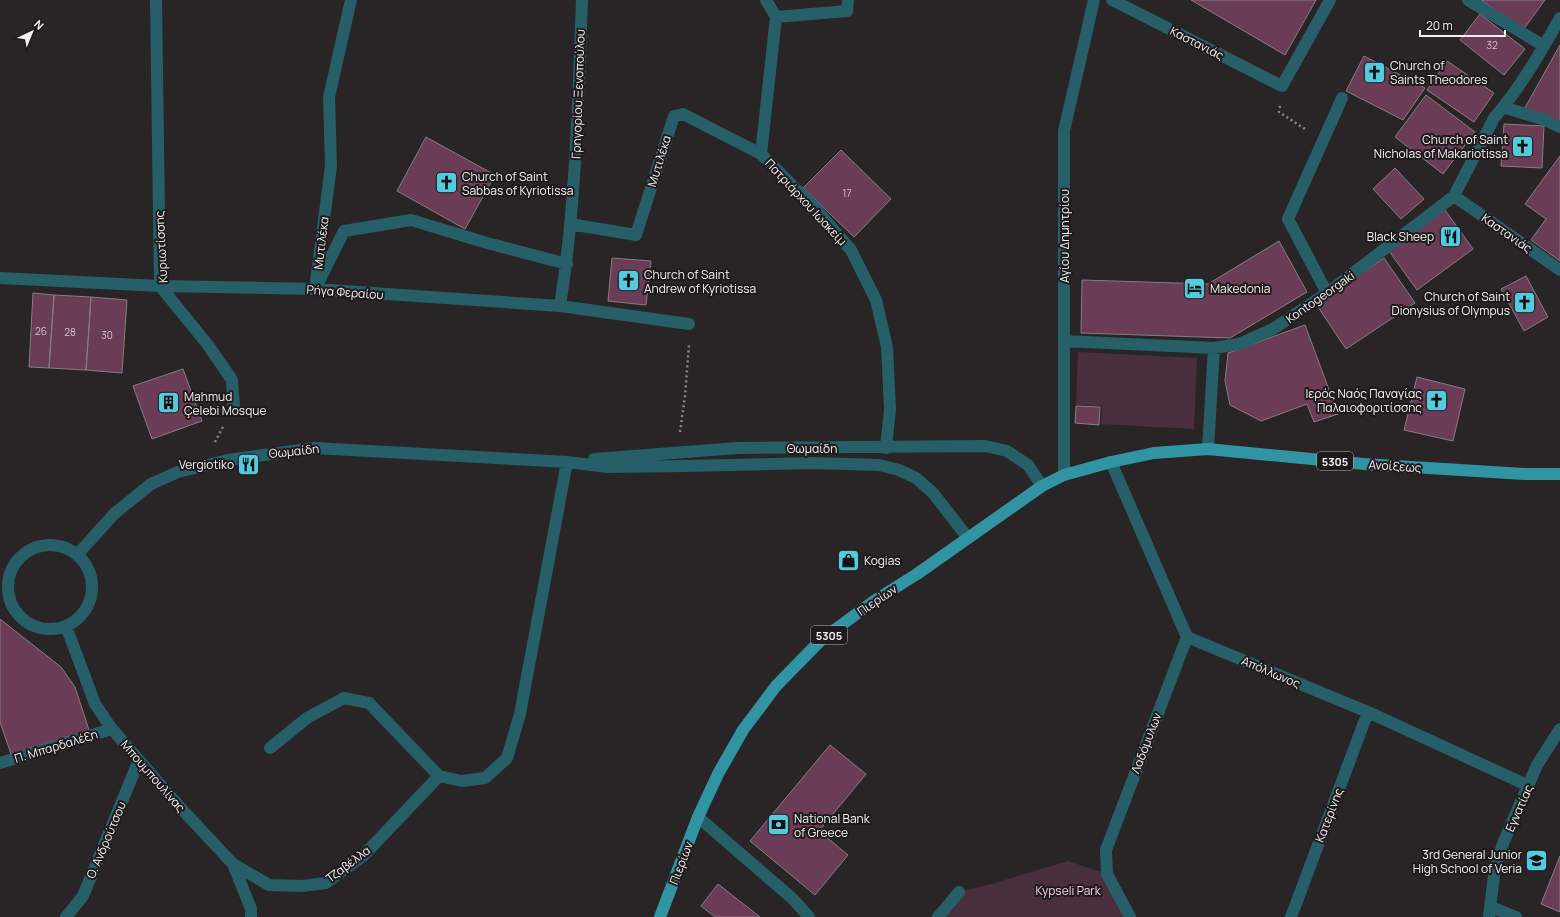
<svg xmlns="http://www.w3.org/2000/svg" width="1560" height="917" viewBox="0 0 1560 917" font-family="Manrope,sans-serif">
<style>
.green{fill:#492f3d}
.building{fill:#6a3c55;stroke:#847e81}
.lines{fill:none;stroke-linecap:round;stroke-linejoin:round}
.path{stroke:#8a8687;stroke-width:2.5;stroke-dasharray:2 3;stroke-linecap:butt}
.minor{stroke:#265f68;stroke-width:12}
.major{stroke:#3194a3;stroke-width:12}
.labels{text-anchor:middle;dominant-baseline:central;stroke-width:4;stroke-linejoin:round;paint-order:stroke}
.number-label{font-size:10px;fill:#d2c4cb}
.shield{fill:#1f1b1d;stroke:#b4b1b2;stroke-width:1}
.shield-label{font-size:11px;font-weight:bold;fill:#f4f1f2}
.street-label{font-size:12px;fill:#f4f1f2;stroke:#1f1b1d}
.poi-label{font-size:12px;fill:#f4f1f2;stroke:#1f1b1d;text-anchor:start}
.park-label{font-size:12px;fill:#fdcde5;stroke:#1f1b1d}
</style>
<rect width="100%" height="100%" fill="#292426"/>
<!-- green -->
<path class="green" d="M 1078,352 L 1197,358 L 1194,429 L 1101,424 L 1102,406 L 1076,405 Z
M 1068,861 L 1107,874 L 1130,917 L 938,917 L 959,892 L 984,886 Z"/>
<!-- building -->
<path class="building" d="M 1191,0 L 1316,0 L 1285,55 Z
M 1481,0 L 1545,0 L 1523,30 Z
M 1480,14 L 1525,49 L 1504,75 L 1460,40 Z
M 1560,45 L 1560,127 L 1522,113 Z
M 1364,56 L 1425,88 L 1403,120 L 1346,91 Z
M 1447,61 L 1494,93 L 1474,122 L 1427,90 Z
M 1426,95 L 1475,132 L 1443,174 L 1395,137 Z
M 1504,124 L 1544,126 L 1542,168 L 1501,166 Z
M 426,137 L 495,175 L 465,229 L 397,191 Z
M 841,150 L 891,199 L 854,237 L 803,188 Z
M 1560,156 L 1560,261 L 1531,240 L 1546,219 L 1525,204 Z
M 1395,168 L 1424,199 L 1401,219 L 1373,189 Z
M 1445,210 L 1473,249 L 1417,290 L 1389,251 Z
M 1279,241 L 1307,292 L 1230,338 L 1081,333 L 1082,280 L 1208,284 Z
M 612,258 L 651,261 L 646,305 L 608,301 Z
M 1384,258 L 1415,303 L 1346,349 L 1316,304 Z
M 1526,276 L 1548,317 L 1524,331 L 1501,289 Z
M 33,293 L 54,295 L 49,368 L 29,367 Z
M 54,295 L 91,297 L 86,370 L 49,368 Z
M 91,297 L 127,300 L 122,373 L 86,370 Z
M 1305,325 L 1338,414 L 1314,422 L 1307,404 L 1261,421 L 1230,405 L 1225,381 L 1228,353 Z
M 183,369 L 202,421 L 152,439 L 133,386 Z
M 1417,377 L 1465,389 L 1453,441 L 1404,430 Z
M 1076,406 L 1100,407 L 1099,425 L 1075,423 Z
M 0,619 L 61,667 L 75,687 L 89,730 L 11,754 L 0,722 Z
M 830,745 L 866,774 L 819,831 L 848,855 L 815,895 L 750,841 Z
M 1560,856 L 1560,912 L 1541,904 Z
M 718,884 L 760,917 L 715,917 L 701,906 Z"/>
<g class="lines">
<!-- path -->
<path class="path" d="M 1280,106 L 1279,112 L 1305,129
M 680,432 L 685,396 L 689,344
M 215,442 L 224,425"/>
<!-- minor -->
<path class="minor" d="M 156,0 L 160,286 L 208,345 L 232,380 L 234,409
M 351,0 L 329,97 L 331,166 L 315,289 L 344,231 L 411,220 L 487,243 L 567,264
M 766,0 L 776,17 L 761,154 L 813,206 L 851,250 L 876,300 L 887,347 L 890,409 L 886,448
M 1112,0 L 1282,86 L 1330,0
M 1468,0 L 1544,46
M 776,17 L 847,11 L 848,0
M 1503,107 L 1545,120 L 1560,127
M 1454,196 L 1560,270
M 570,224 L 636,235 L 674,116 L 683,114 L 761,154
M 0,278 L 160,286 L 315,289 L 560,306 L 689,324
M 1327,293 L 1288,219 L 1342,98
M 560,306 C 576,205 578,102 582,0
M 1064,341 L 1214,348 L 1239,344 L 1273,329 L 1327,293 L 1454,196 L 1494,118 C 1520,88 1541,52 1560,18
M 1208,449 L 1214,348
M 594,459 L 737,448 L 985,446 L 1007,451 L 1028,465 L 1042,486
M 1111,462 L 1187,637 L 1368,712 L 1529,786
M 1064,475 L 1064,131 L 1094,0
M8 587a42 42 0 1 1 84 0a42 42 0 1 1-84 0Z
M 77,555 L 114,514 L 151,484 L 178,472 L 228,460 L 314,448 L 567,462 L 608,467 L 685,466 L 812,463 L 879,465 L 899,470 L 916,478 L 933,493 L 968,538
M 66,626 L 95,704 L 112,729 L 178,805 L 233,864 L 251,909 L 251,917
M 270,748 L 307,718 L 344,698 L 369,703 L 439,776 L 462,781 L 485,778 L 507,758 L 520,714 L 567,462
M 0,763 L 112,729
M 698,817 L 793,899 L 809,917
M 233,864 L 269,885 L 302,886 L 326,883 L 363,856 L 439,776
M 1491,907 L 1516,917
M 66,917 L 83,896 L 139,760
M 938,917 L 959,892
M 1130,917 L 1107,874 L 1106,850 L 1187,637
M 1291,917 L 1368,712
M 1489,917 L 1495,867 L 1504,841 L 1537,765 L 1560,729"/>
<!-- major -->
<path class="major" d="M 660,917 L 698,817 L 718,774 L 743,730 L 776,686 L 821,640 L 874,601 L 917,574 L 1042,486 L 1064,475 L 1111,462 L 1154,453 L 1208,449 L 1364,464 L 1524,474 L 1560,474"/>
</g>
<!-- icons -->
<defs>
<symbol id="church-square" viewBox="-11 -11 22 22"><rect x="-9" y="-9" width="18" height="18" rx="4" fill="#54cadd" stroke="#1f1b1d"/><path d="M-1.2-6h2.4v3.5h3.3v2.4h-3.3V6h-2.4V-.1h-3.3v-2.4h3.3Z" fill="#111"/></symbol>
<symbol id="restaurant-square" viewBox="-11 -11 22 22"><rect x="-9" y="-9" width="18" height="18" rx="4" fill="#54cadd" stroke="#1f1b1d"/><path d="M-5-6h1v4h1v-4h1v4h1v-4h1v5L-1.5 .5V6h-2V.5L-5-1ZM5-6V6H3V1.5H1.5Q1.5-4 5-6Z" fill="#111"/></symbol>
<symbol id="hotel-square" viewBox="-11 -11 22 22"><rect x="-9" y="-9" width="18" height="18" rx="4" fill="#54cadd" stroke="#1f1b1d"/><path d="M-6-4.5h1.5V1H6V5H4.5V3h-9V5H-6ZM-4 0a1.8 1.8 0 1 1 3.6 0ZM.5 0V-2.5h3Q6-2.5 6 0Z" fill="#111"/></symbol>
<symbol id="building-square" viewBox="-11 -11 22 22"><rect x="-9" y="-9" width="18" height="18" rx="4" fill="#54cadd" stroke="#1f1b1d"/><path d="M-4-6H4V6H1V3H-1V6H-4ZM-2.5-4.3h1.7v1.8h-1.7ZM.8-4.3h1.7v1.8H.8ZM-2.5-1h1.7V.8h-1.7ZM.8-1h1.7V.8H.8Z" fill="#111"/></symbol>
<symbol id="shop-square" viewBox="-11 -11 22 22"><rect x="-9" y="-9" width="18" height="18" rx="4" fill="#54cadd" stroke="#1f1b1d"/><path d="M-5-2.5h2.3a2.7 3.5 0 0 1 5.4 0H5L5.5 6h-11ZM-1.5-2.5h3a1.5 2.3 0 0 0-3 0Z" fill="#111"/></symbol>
<symbol id="bank-square" viewBox="-11 -11 22 22"><rect x="-9" y="-9" width="18" height="18" rx="4" fill="#54cadd" stroke="#1f1b1d"/><path d="M-6-4H6V4H-6ZM0-2.3a2.3 2.3 0 1 0 0 4.6a2.3 2.3 0 1 0 0-4.6Z" fill="#111"/></symbol>
<symbol id="school-square" viewBox="-11 -11 22 22"><rect x="-9" y="-9" width="18" height="18" rx="4" fill="#54cadd" stroke="#1f1b1d"/><path d="M0-5L7-2L0 1L-7-2ZM-4 1L0 2.5L4 1V4Q0 6-4 4Z" fill="#111"/></symbol>
</defs>
<g fill-rule="evenodd">
<use href="#church-square" x="1362" y="60" width="25" height="25"/>
<use href="#church-square" x="1510" y="134" width="25" height="25"/>
<use href="#church-square" x="434" y="170" width="25" height="25"/>
<use href="#restaurant-square" x="1438" y="224" width="25" height="25"/>
<use href="#church-square" x="616" y="268" width="25" height="25"/>
<use href="#hotel-square" x="1182" y="276" width="25" height="25"/>
<use href="#church-square" x="1512" y="290" width="25" height="25"/>
<use href="#church-square" x="1424" y="388" width="25" height="25"/>
<use href="#building-square" x="156" y="390" width="25" height="25"/>
<use href="#restaurant-square" x="236" y="452" width="25" height="25"/>
<use href="#shop-square" x="836" y="548" width="25" height="25"/>
<use href="#bank-square" x="766" y="812" width="25" height="25"/>
<use href="#school-square" x="1524" y="848" width="25" height="25"/>
</g>
<g class="labels">
<!-- number labels -->
<g class="number-label">
<text x="1492" y="45">32</text>
<text x="847" y="193">17</text>
<text x="41" y="331">26</text>
<text x="70" y="332">28</text>
<text x="107" y="335">30</text>
</g>
<!-- shield labels -->
<g class="shield">
<rect x="1317" y="452" width="36" height="18" rx="3"/>
<rect x="811" y="626" width="36" height="18" rx="3"/>
</g>
<g class="shield-label">
<text x="1335" y="461">5305</text>
<text x="829" y="635">5305</text>
</g>
<!-- street labels -->
<g class="street-label">
<text transform="translate(1197 43) rotate(27)">Καστανιάς</text>
<text transform="translate(578 94) rotate(-88)">Γρηγορίου Ξενοπούλου</text>
<text transform="translate(659 161) rotate(-73)">Μυτιλέκα</text>
<text transform="translate(806 202) rotate(47)">Πατριάρχου Ιωακείμ</text>
<text transform="translate(1507 233) rotate(35)">Καστανιάς</text>
<text transform="translate(1064 236) rotate(-90)">Αγίου Δημητρίου</text>
<text transform="translate(321 243) rotate(-83)">Μυτιλέκα</text>
<text transform="translate(161 247) rotate(-93)">Κυριωτίσσης</text>
<text transform="translate(345 292) rotate(4)">Ρήγα Φεραίου</text>
<text transform="translate(1320 297) rotate(-35)">Kontogeorgaki</text>
<text x="812" y="448">Θωμαίδη</text>
<text transform="translate(294 451) rotate(-6)">Θωμαίδη</text>
<text transform="translate(1395 466) rotate(4)">Ανοίξεως</text>
<text transform="translate(877 600) rotate(-34)">Πιερίων</text>
<text transform="translate(1271 672) rotate(23)">Απόλλωνος</text>
<text transform="translate(1146 743) rotate(-69)">Λαδόμυλων</text>
<text transform="translate(56 746) rotate(-17)">Π. Μπαρδαλέξη</text>
<text transform="translate(153 776) rotate(49)">Μπουμπουλίνας</text>
<text transform="translate(1519 808) rotate(-66)">Εγνατίας</text>
<text transform="translate(1329 815) rotate(-69)">Κατερίνης</text>
<text transform="translate(106 840) rotate(-67)">Ο. Ανδρούτσου</text>
<text transform="translate(681 863) rotate(-69)">Πιερίων</text>
<text transform="translate(348 864) rotate(-37)">Τζαβέλλα</text>
</g>
<!-- poi labels -->
<g class="poi-label">
<text x="1390" y="65">Church of<tspan x="1390" dy="14">Saints Theodores</tspan></text>
<text x="1508" y="139" text-anchor="end">Church of Saint<tspan x="1508" dy="14">Nicholas of Makariotissa</tspan></text>
<text x="462" y="176">Church of Saint<tspan x="462" dy="14">Sabbas of Kyriotissa</tspan></text>
<text x="1434" y="236" text-anchor="end">Black Sheep</text>
<text x="644" y="274">Church of Saint<tspan x="644" dy="14">Andrew of Kyriotissa</tspan></text>
<text x="1210" y="288">Makedonia</text>
<text x="1510" y="296" text-anchor="end">Church of Saint<tspan x="1510" dy="14">Dionysius of Olympus</tspan></text>
<text x="1422" y="393" text-anchor="end">Ιερός Ναός Παναγίας<tspan x="1422" dy="14">Παλαιοφοριτίσσης</tspan></text>
<text x="184" y="396">Mahmud<tspan x="184" dy="14">Çelebi Mosque</tspan></text>
<text x="234" y="464" text-anchor="end">Vergiotiko</text>
<text x="864" y="560">Kogias</text>
<text x="794" y="818">National Bank<tspan x="794" dy="14">of Greece</tspan></text>
<text x="1522" y="854" text-anchor="end">3rd General Junior<tspan x="1522" dy="14">High School of Veria</tspan></text>
</g>
<!-- park labels -->
<g class="park-label">
<text x="1068" y="890">Kypseli Park</text>
</g>
</g>
<!-- north arrow -->
<g transform="translate(32 32) rotate(44)" stroke="#1f1b1d" stroke-width="3" paint-order="stroke">
<path d="M0-3L7 15L0 10L-7 15Z" fill="#f4f1f2"/>
<text y="-6" font-size="11" font-weight="bold" text-anchor="middle" fill="#f4f1f2">N</text>
</g>
<!-- scale -->
<path d="M1420 30v6h85v-6" fill="none" stroke="#f4f1f2" stroke-width="2"/>
<text x="1426" y="30" font-size="12" fill="#f4f1f2" stroke="#1f1b1d" stroke-width="3" paint-order="stroke">20 m</text>
</svg>
